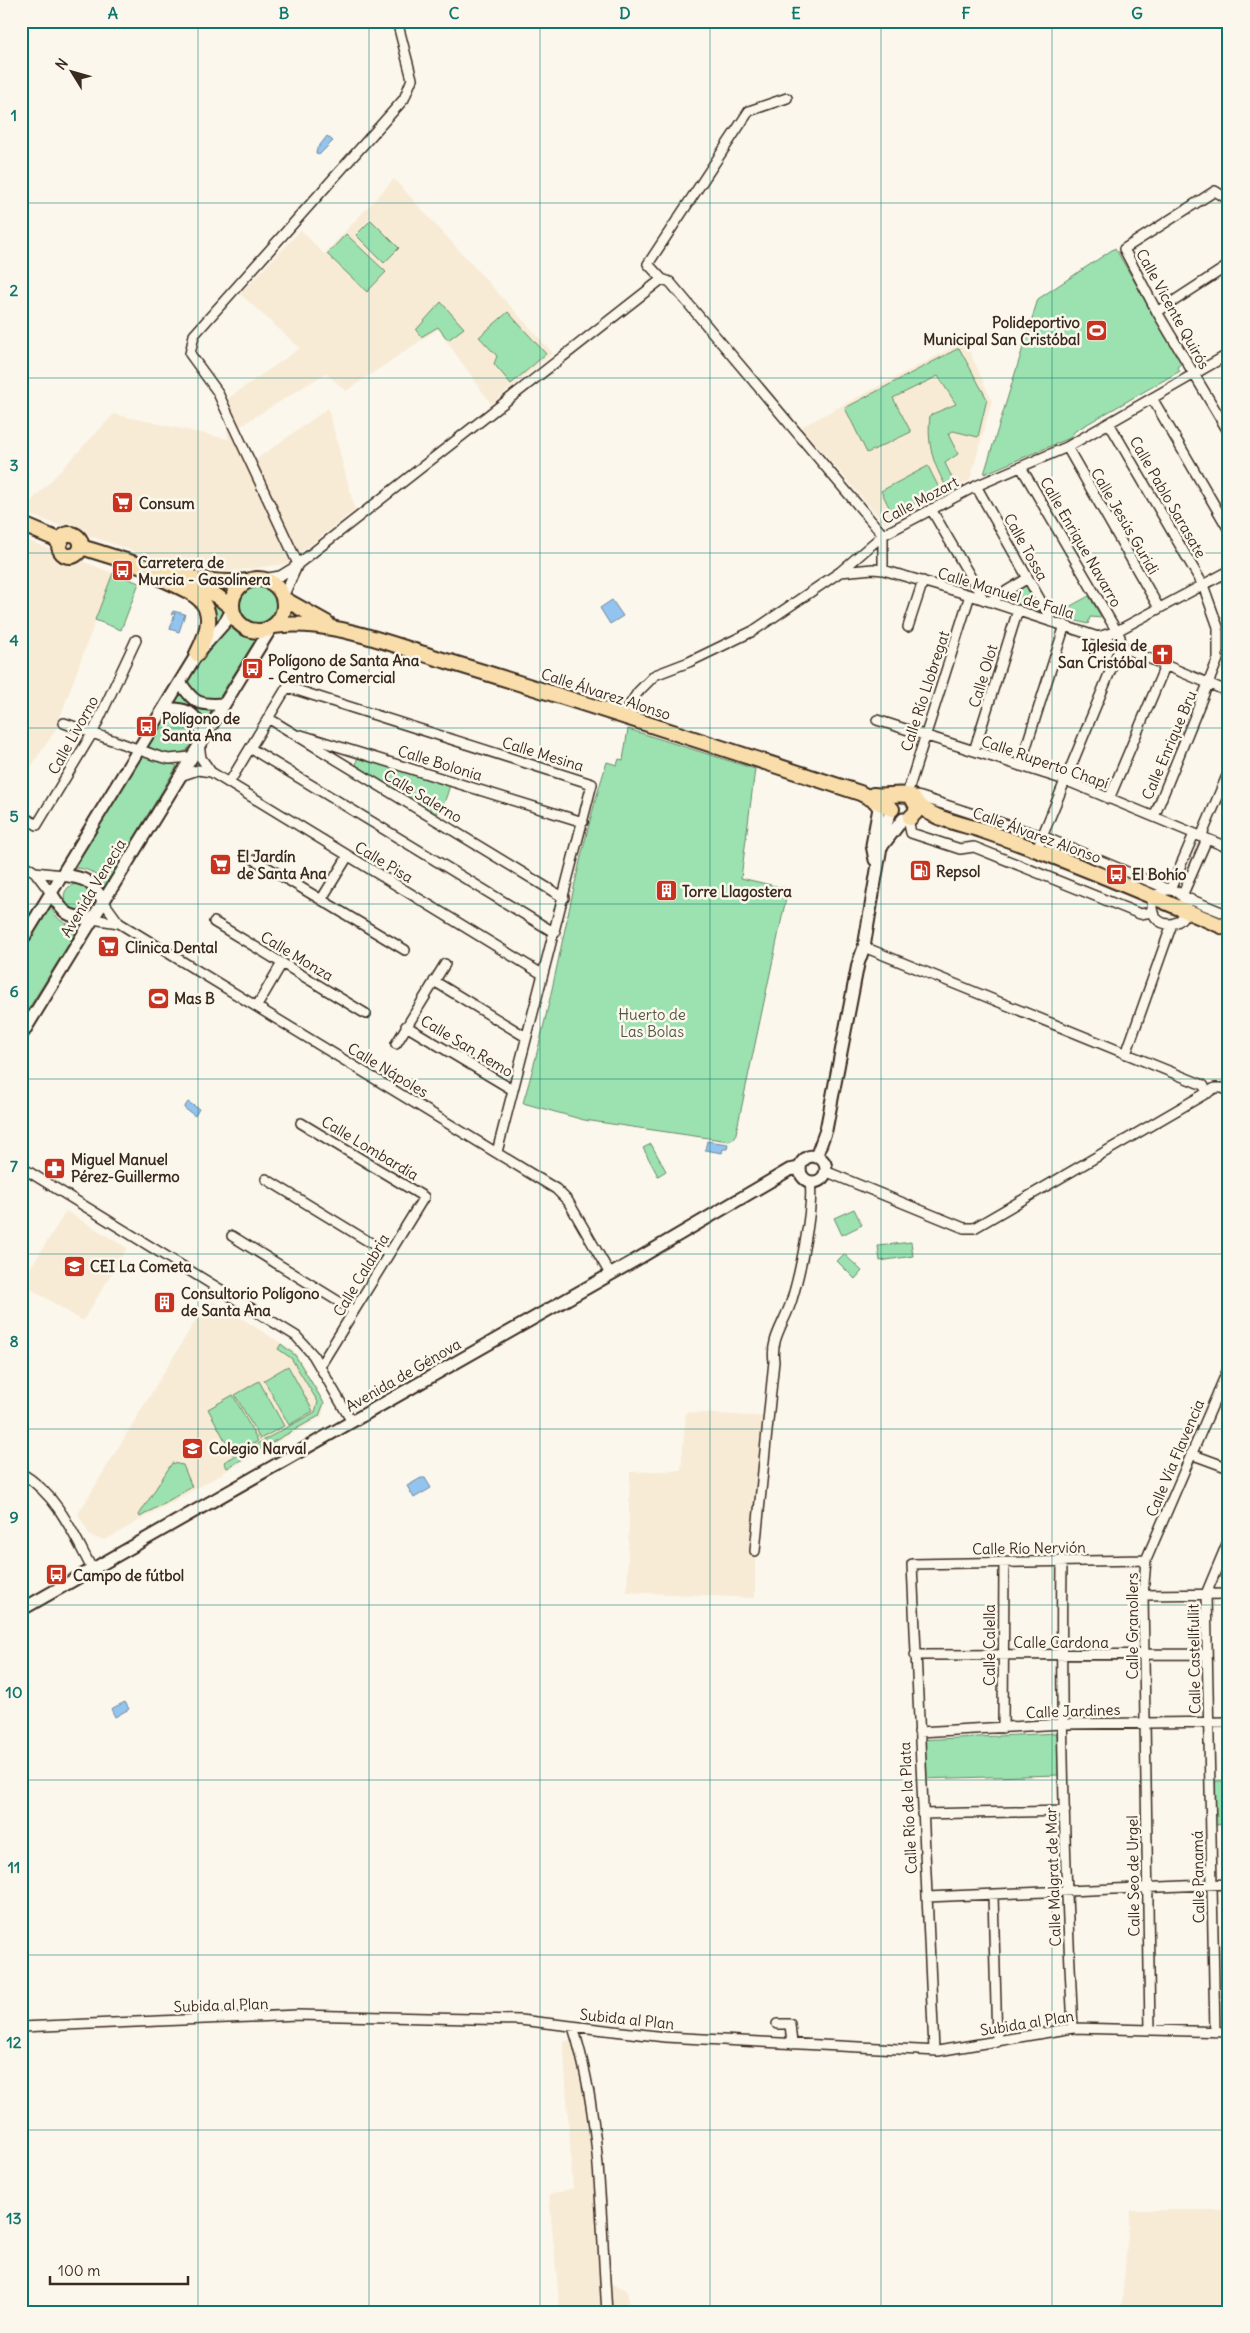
<svg xmlns="http://www.w3.org/2000/svg" width="1250" height="2333" viewBox="0 0 1250 2333" font-family="Delius,sans-serif">
<style>
.built{fill:#f8ebd6}
.green{fill:#9be2b0;stroke:#6b8667}
.water{fill:#93c4ef;stroke:#70869b}
.lines{fill:none;stroke-linecap:round;stroke-linejoin:round}
.minor-casing{stroke:#3b2a1e;stroke-width:12}
.tertiary-casing{stroke:#3b2a1e;stroke-width:15}
.primary-casing{stroke:#3b2a1e;stroke-width:18}
.minor{stroke:#fbf7ec;stroke-width:9}
.tertiary{stroke:#fbf7ec;stroke-width:11}
.primary{stroke:#f9deab;stroke-width:14}
.grid{fill:none;stroke:#0f766e;stroke-width:1;stroke-opacity:0.55}
.labels{text-anchor:middle;dominant-baseline:central;stroke-width:5;stroke-linejoin:round;paint-order:stroke}
.street-label{font-size:15px;fill:#3b2a1e;stroke:#fbf7ec}
.poi-label{font-size:15px;font-weight:bold;fill:#3b2a1e;stroke:#fbf7ec;text-anchor:start}
.park-label{font-size:15px;fill:#535842;stroke:#fbf7ec}
.neatline{fill:none;stroke:#0f766e;stroke-width:2}
.grid-label{font-size:16px;text-anchor:middle;font-weight:bold;fill:#0f766e}
</style>
<rect width="100%" height="100%" fill="#fbf7ec"/>
<filter id="ink" filterUnits="userSpaceOnUse"><feTurbulence type="fractalNoise" baseFrequency=".02" numOctaves="2"/><feDisplacementMap in="SourceGraphic" scale="10" xChannelSelector="R" yChannelSelector="G"/><feConvolveMatrix kernelMatrix="1 2 1 2 8 2 1 2 1" color-interpolation-filters="sRGB"/></filter>
<g filter="url(#ink)">
<!-- built -->
<path class="built" d="M 394,179 L 553,353 L 491,404 L 438,329 L 346,391 L 326,373 L 237,428 L 254,461 L 328,408 L 355,510 L 286,564 L 202,575 L 21,512 L 114,414 L 228,439 L 224,401 L 300,348 L 240,294 L 301,230 L 324,254 Z
M 965,341 L 992,401 L 970,480 L 885,524 L 801,427 Z
M 21,538 L 113,573 L 55,731 L 28,771 L 21,769 Z
M 66,1211 L 127,1248 L 83,1321 L 21,1283 Z
M 209,1298 L 295,1352 L 325,1403 L 322,1417 L 105,1540 L 90,1536 L 78,1514 Z
M 686,1412 L 769,1417 L 755,1551 L 755,1598 L 627,1592 L 630,1472 L 681,1470 Z
M 578,2040 L 594,2114 L 605,2281 L 627,2290 L 630,2312 L 560,2312 L 549,2195 L 573,2188 L 563,2041 Z
M 1130,2210 L 1229,2210 L 1229,2312 L 1121,2312 Z"/>
<!-- green -->
<path class="green" d="M 371,220 L 399,248 L 384,263 L 356,235 Z
M 346,234 L 386,272 L 367,292 L 327,254 Z
M 1115,248 L 1182,363 L 1177,367 L 1180,371 L 1075,431 L 1070,438 L 984,474 L 1038,299 Z
M 441,302 L 464,328 L 448,340 L 438,327 L 421,337 L 416,330 Z
M 508,312 L 546,354 L 511,384 L 494,364 L 497,356 L 479,337 Z
M 959,348 L 987,399 L 978,437 L 953,431 L 948,434 L 958,454 L 945,463 L 955,484 L 947,488 C 932,462 927,444 930,415 L 956,404 L 938,376 L 893,398 L 911,432 L 867,453 L 845,408 Z
M 928,466 L 940,490 L 893,515 L 881,491 Z
M 113,573 L 139,583 L 121,630 L 95,620 Z
M 1026,585 L 1041,611 L 1000,599 Z
M240 605a18 18 0 1 1 36 0a18 18 0 1 1-36 0Z
M 1089,596 L 1102,618 L 1090,617 L 1088,624 L 1054,615 Z
M 208,600 L 219,604 L 223,611 L 221,618 L 210,632 Z
M 229,626 L 240,635 L 256,639 L 219,698 C 203,702 192,697 187,681 L 211,642 Z
M 182,692 C 191,705 198,708 214,710 L 205,724 L 188,706 L 173,705 Z
M 178,714 C 208,721 197,756 169,755 C 162,755 154,749 147,746 L 163,718 Z
M 628,729 L 755,769 L 741,878 L 788,889 L 735,1138 L 729,1141 L 584,1120 L 523,1103 C 557,991 571,874 607,762 L 617,765 L 619,759 L 623,760 Z
M 141,755 L 177,766 L 104,888 C 97,873 89,868 73,868 Z
M 362,756 L 450,785 L 445,801 L 435,815 L 358,769 L 356,766 L 357,759 Z
M64 897a13 13 0 1 1 26 0a13 13 0 1 1-26 0Z
M 50,905 C 57,920 64,927 81,924 L 21,1021 L 21,953 Z
M 651,1144 L 666,1171 L 658,1176 L 643,1148 Z
M 854,1209 L 862,1225 L 842,1235 L 834,1218 Z
M 911,1242 L 913,1256 L 880,1261 L 878,1246 Z
M 844,1254 L 862,1271 L 855,1279 L 837,1261 Z
M 281,1344 L 295,1355 L 324,1403 L 319,1416 L 227,1468 L 224,1462 L 315,1412 L 318,1402 L 291,1358 L 278,1349 Z
M 288,1366 L 313,1411 L 289,1425 L 264,1380 Z
M 259,1381 L 284,1426 L 260,1439 L 235,1395 Z
M 233,1395 L 258,1441 L 233,1455 L 208,1409 Z
M 172,1463 L 183,1465 L 192,1487 L 140,1517 L 139,1515 Z
M 1057,1733 L 1059,1775 L 920,1779 L 918,1740 Z
M 1215,1781 L 1229,1781 L 1229,1824 L 1215,1825 Z"/>
<!-- water -->
<path class="water" d="M 327,136 L 333,141 L 319,155 L 316,153 L 317,149 Z
M 612,600 L 623,616 L 610,624 L 600,608 Z
M 173,611 L 185,614 L 179,632 L 170,629 L 175,613 L 171,615 Z
M 188,1102 L 199,1109 L 195,1116 L 184,1108 Z
M 707,1141 L 728,1144 L 727,1149 L 723,1149 L 722,1153 L 705,1150 Z
M 421,1478 L 425,1478 L 431,1488 L 414,1498 L 407,1486 Z
M 125,1702 L 129,1709 L 115,1717 L 111,1709 Z"/>
<g class="lines">
<defs>
<path id="minor" d="M 787,98 L 749,111 L 648,264 L 662,279 L 670,282 L 883,535
M 1229,200 L 1215,191 L 1124,249 L 1157,312 L 1229,433
M 1157,312 L 1229,265
M 1152,398 L 1229,530
M 1109,423 L 1203,585 L 1218,627 L 1218,659 L 1154,817
M 1067,447 L 1159,608
M 1021,467 L 1120,637 L 1121,645 L 1037,849
M 976,486 L 1052,621
M 931,509 L 984,600
M 883,570 L 970,595 L 1098,637 L 1229,692
M 840,572 L 873,569 L 883,570 L 883,535
M 263,579 L 280,576 L 293,568 L 662,279
M 283,597 L 298,564 L 217,391 L 190,354 L 194,335 L 404,99 L 412,79 L 397,21
M 990,601 L 1028,578
M 908,627 L 923,581
M 1098,637 L 1117,631 L 1229,571
M 622,717 L 638,692 L 655,675 L 689,662 L 753,631 L 840,572 L 883,535 L 976,486 L 1067,447 L 1229,354
M 268,718 L 564,898
M 877,720 L 1065,780 L 1229,848
M 64,723 L 157,756 L 169,759 L 191,757
M 301,735 L 583,822
M 199,744 L 201,758 L 211,772
M 250,748 L 555,933
M 974,751 L 1018,610
M 1020,766 L 1065,625
M 180,776 L 198,770 L 211,772 L 542,974
M 229,783 L 287,687 L 592,784 L 497,1152
M 907,794 L 970,595
M 910,795 L 921,797 L 1042,836 L 1170,890 L 1194,834
M 1109,799 L 1166,664
M 21,815 L 37,825 L 93,732 L 136,640
M 908,819 L 911,833 L 960,849 L 974,847 L 1140,914 L 1153,912
M 1201,837 L 1229,771
M 1207,839 L 1182,896 L 1229,915
M 255,860 L 405,950
M 21,863 L 35,872 L 51,893
M 35,872 L 62,875
M1152 907a17 17 0 1 1 34 0a17 17 0 1 1-34 0Z
M 321,900 L 348,856
M 103,901 L 119,923 L 556,1189 L 568,1201 L 610,1274
M 92,919 L 119,923
M 214,922 L 366,1014
M 864,947 L 1203,1085 L 1208,1093
M 434,981 L 526,1037
M 257,1006 L 282,963
M 406,1026 L 513,1090
M 396,1044 L 445,964
M 1126,1054 L 1172,924
M 301,1123 L 424,1197 L 320,1366
M 21,1167 L 296,1336 L 313,1355 L 352,1422
M 825,1171 L 964,1228 L 974,1228 L 1215,1088 L 1224,1088 L 1229,1093
M 266,1179 L 389,1254
M 232,1236 L 354,1311
M 1218,1392 L 1229,1395
M 1191,1454 L 1229,1468
M 21,1473 C 57,1494 73,1533 92,1569
M 755,1551 L 774,1361 C 770,1338 786,1321 792,1299 C 800,1273 814,1207 810,1182
M 1062,1560 C 1060,1717 1065,1873 1073,2028
M 1143,1595 L 1229,1594
M 915,1655 L 1207,1654
M 1003,1728 L 1004,1562
M 919,1732 L 1062,1724 L 1229,1722
M 922,1814 L 1065,1811
M 993,1895 L 997,2042
M 927,1897 L 1229,1884
M 777,2024 L 790,2024 L 792,2044
M 21,2027 L 297,2015 L 520,2020 L 665,2037 L 938,2051 L 1073,2028 L 1229,2032
M 573,2027 C 602,2118 600,2216 607,2312
M 1150,2030 L 1143,1595 L 1146,1560 L 1229,1367
M 1215,2032 L 1206,1594 L 1229,1539
M 934,2050 L 912,1564 L 1146,1560"/>
<path id="tertiary" d="M 180,682 C 193,702 198,706 223,704
M 164,708 C 190,710 195,711 203,736
M 872,799 L 879,808 L 872,845 L 875,860
M 883,845 L 903,819
M 62,875 C 86,878 91,880 103,901
M 51,893 C 64,914 67,917 92,919
M 21,942 L 197,654 L 226,621 L 232,610
M 21,1036 L 271,628
M800 1169a13 13 0 1 1 26 0a13 13 0 1 1-26 0Z
M 816,1157 L 826,1130 L 858,964 L 864,947 L 884,829 L 892,809
M 21,1610 L 634,1261 L 789,1170 L 800,1168"/>
<path id="primary" d="M 21,524 L 61,541
M59 545a11 11 0 1 1 22 0a11 11 0 1 1-22 0Z
M 81,547 C 132,562 194,587 248,581
M 154,575 C 197,595 225,601 197,654
M232 605a26 26 0 1 1 52 0a26 26 0 1 1-52 0Z
M 189,583 L 217,596 L 232,608
M 284,599 L 327,623
M 273,626 C 329,617 397,647 450,662 C 587,703 724,749 860,793 L 892,809
M 873,795 C 885,797 902,792 911,796 L 917,807 L 915,813 L 910,818
M 914,799 C 927,818 958,823 978,829 C 1064,858 1146,894 1229,929"/>
</defs>
<!-- minor casing -->
<use href="#minor" class="minor-casing"/>
<!-- tertiary casing -->
<use href="#tertiary" class="tertiary-casing"/>
<!-- primary casing -->
<use href="#primary" class="primary-casing"/>
<!-- minor -->
<use href="#minor" class="minor"/>
<!-- tertiary -->
<use href="#tertiary" class="tertiary"/>
<!-- primary -->
<use href="#primary" class="primary"/>
</g>
</g>
<!-- grid -->
<path class="grid" d="M 198,21 L 198,2312M 369,21 L 369,2312M 540,21 L 540,2312M 710,21 L 710,2312M 881,21 L 881,2312M 1052,21 L 1052,2312M 21,203 L 1229,203M 21,378 L 1229,378M 21,553 L 1229,553M 21,728 L 1229,728M 21,904 L 1229,904M 21,1079 L 1229,1079M 21,1254 L 1229,1254M 21,1429 L 1229,1429M 21,1605 L 1229,1605M 21,1780 L 1229,1780M 21,1955 L 1229,1955M 21,2130 L 1229,2130"/>
<!-- icons -->
<defs>
<symbol id="stadium-square" viewBox="-11 -11 22 22"><rect x="-9" y="-9" width="18" height="18" rx="4" fill="#c8321e" stroke="#fbf7ec"/><path d="M0-5a6.5 5 0 1 0 0 10a6.5 5 0 1 0 0-10ZM-3.5-1.8h7v3.6h-7Z" fill="#fff"/></symbol>
<symbol id="supermarket-square" viewBox="-11 -11 22 22"><rect x="-9" y="-9" width="18" height="18" rx="4" fill="#c8321e" stroke="#fbf7ec"/><path d="M-6-5.5h2.5l.6 2H6L4.5 2H-2.5L-4.4-4H-6ZM-1.5 3.2a1.3 1.3 0 1 0 .1 0ZM3 3.2a1.3 1.3 0 1 0 .1 0Z" fill="#fff"/></symbol>
<symbol id="bus-square" viewBox="-11 -11 22 22"><rect x="-9" y="-9" width="18" height="18" rx="4" fill="#c8321e" stroke="#fbf7ec"/><path d="M-5-6H5V4H4V6H2V4H-2V6H-4V4H-5ZM-3.5-4V0h7V-4ZM-3.5 1.2v1.5H-2V1.2ZM2 1.2v1.5H3.5V1.2Z" fill="#fff"/></symbol>
<symbol id="church-square" viewBox="-11 -11 22 22"><rect x="-9" y="-9" width="18" height="18" rx="4" fill="#c8321e" stroke="#fbf7ec"/><path d="M-1.2-6h2.4v3.5h3.3v2.4h-3.3V6h-2.4V-.1h-3.3v-2.4h3.3Z" fill="#fff"/></symbol>
<symbol id="fuel-square" viewBox="-11 -11 22 22"><rect x="-9" y="-9" width="18" height="18" rx="4" fill="#c8321e" stroke="#fbf7ec"/><path d="M-5.5-6h7V0h2V4h1.3V-2.5L3-4.5l.8-.8L6-3V5H2.5V1h-1V6h-7ZM-4.2-4.7v3.2H.2V-4.7Z" fill="#fff"/></symbol>
<symbol id="building-square" viewBox="-11 -11 22 22"><rect x="-9" y="-9" width="18" height="18" rx="4" fill="#c8321e" stroke="#fbf7ec"/><path d="M-4-6H4V6H1V3H-1V6H-4ZM-2.5-4.3h1.7v1.8h-1.7ZM.8-4.3h1.7v1.8H.8ZM-2.5-1h1.7V.8h-1.7ZM.8-1h1.7V.8H.8Z" fill="#fff"/></symbol>
<symbol id="pharmacy-square" viewBox="-11 -11 22 22"><rect x="-9" y="-9" width="18" height="18" rx="4" fill="#c8321e" stroke="#fbf7ec"/><path d="M-2-6h4v4h4v4h-4v4h-4v-4h-4v-4h4Z" fill="#fff"/></symbol>
<symbol id="school-square" viewBox="-11 -11 22 22"><rect x="-9" y="-9" width="18" height="18" rx="4" fill="#c8321e" stroke="#fbf7ec"/><path d="M0-5L7-2L0 1L-7-2ZM-4 1L0 2.5L4 1V4Q0 6-4 4Z" fill="#fff"/></symbol>
</defs>
<g fill-rule="evenodd">
<use href="#stadium-square" x="1084" y="318" width="25" height="25"/>
<use href="#supermarket-square" x="110" y="490" width="25" height="25"/>
<use href="#bus-square" x="110" y="558" width="25" height="25"/>
<use href="#church-square" x="1150" y="642" width="25" height="25"/>
<use href="#bus-square" x="240" y="656" width="25" height="25"/>
<use href="#bus-square" x="134" y="714" width="25" height="25"/>
<use href="#supermarket-square" x="208" y="852" width="25" height="25"/>
<use href="#fuel-square" x="908" y="858" width="25" height="25"/>
<use href="#bus-square" x="1104" y="862" width="25" height="25"/>
<use href="#building-square" x="654" y="878" width="25" height="25"/>
<use href="#supermarket-square" x="96" y="934" width="25" height="25"/>
<use href="#stadium-square" x="146" y="986" width="25" height="25"/>
<use href="#pharmacy-square" x="42" y="1156" width="25" height="25"/>
<use href="#school-square" x="62" y="1254" width="25" height="25"/>
<use href="#building-square" x="152" y="1290" width="25" height="25"/>
<use href="#school-square" x="180" y="1436" width="25" height="25"/>
<use href="#bus-square" x="44" y="1562" width="25" height="25"/>
</g>
<g class="labels">
<!-- street labels -->
<g class="street-label">
<text transform="translate(1173 309) rotate(61)">Calle Vicente Quirós</text>
<text transform="translate(1168 497) rotate(60)">Calle Pablo Sarasate</text>
<text transform="translate(920 500) rotate(-28)">Calle Mozart</text>
<text transform="translate(1125 521) rotate(60)">Calle Jesús Guridi</text>
<text transform="translate(1081 542) rotate(60)">Calle Enrique Navarro</text>
<text transform="translate(1026 547) rotate(61)">Calle Tossa</text>
<text transform="translate(1006 593) rotate(17)">Calle Manuel de Falla</text>
<text transform="translate(983 676) rotate(-73)">Calle Olot</text>
<text transform="translate(925 691) rotate(-72)">Calle Río Llobregat</text>
<text transform="translate(606 694) rotate(18)">Calle Álvarez Alonso</text>
<text transform="translate(73 735) rotate(-61)">Calle Livorno</text>
<text transform="translate(1169 745) rotate(-67)">Calle Enrique Bru</text>
<text transform="translate(543 754) rotate(17)">Calle Mesina</text>
<text transform="translate(1045 762) rotate(19)">Calle Ruperto Chapí</text>
<text transform="translate(440 763) rotate(17)">Calle Bolonia</text>
<text transform="translate(423 796) rotate(31)">Calle Salerno</text>
<text transform="translate(1037 835) rotate(20)">Calle Álvarez Alonso</text>
<text transform="translate(384 862) rotate(31)">Calle Pisa</text>
<text transform="translate(93 888) rotate(-59)">Avenida Venecia</text>
<text transform="translate(297 956) rotate(31)">Calle Monza</text>
<text transform="translate(467 1046) rotate(31)">Calle San Remo</text>
<text transform="translate(388 1070) rotate(31)">Calle Nápoles</text>
<text transform="translate(370 1148) rotate(31)">Calle Lombardía</text>
<text transform="translate(361 1275) rotate(-59)">Calle Calabria</text>
<text transform="translate(403 1375) rotate(-30)">Avenida de Génova</text>
<text transform="translate(1175 1458) rotate(-67)">Calle Vía Flavencia</text>
<text transform="translate(1029 1548) rotate(-1)">Calle Río Nervión</text>
<text transform="translate(1132 1626) rotate(-90)">Calle Granollers</text>
<text x="1061" y="1642">Calle Cardona</text>
<text transform="translate(989 1645) rotate(-90)">Calle Calella</text>
<text transform="translate(1194 1659) rotate(-91)">Calle Castellfullit</text>
<text transform="translate(1073 1711) rotate(-2)">Calle Jardines</text>
<text transform="translate(908 1808) rotate(-93)">Calle Río de la Plata</text>
<text transform="translate(1133 1876) rotate(-91)">Calle Seo de Urgel</text>
<text transform="translate(1053 1877) rotate(-92)">Calle Malgrat de Mar</text>
<text transform="translate(1198 1877) rotate(-91)">Calle Panamá</text>
<text transform="translate(221 2005) rotate(-2)">Subida al Plan</text>
<text transform="translate(627 2019) rotate(6)">Subida al Plan</text>
<text transform="translate(1027 2023) rotate(-9)">Subida al Plan</text>
</g>
<!-- poi labels -->
<g class="poi-label">
<text x="1080" y="322" text-anchor="end">Polideportivo<tspan x="1080" dy="17">Municipal San Cristóbal</tspan></text>
<text x="139" y="503">Consum</text>
<text x="138" y="562">Carretera de<tspan x="138" dy="17">Murcia - Gasolinera</tspan></text>
<text x="1147" y="645" text-anchor="end">Iglesia de<tspan x="1147" dy="17">San Cristóbal</tspan></text>
<text x="268" y="660">Polígono de Santa Ana<tspan x="268" dy="17">- Centro Comercial</tspan></text>
<text x="162" y="718">Polígono de<tspan x="162" dy="17">Santa Ana</tspan></text>
<text x="237" y="856">El Jardín<tspan x="237" dy="17">de Santa Ana</tspan></text>
<text x="936" y="871">Repsol</text>
<text x="1132" y="874">El Bohío</text>
<text x="682" y="891">Torre Llagostera</text>
<text x="125" y="947">Clinica Dental</text>
<text x="174" y="998">Mas B</text>
<text x="71" y="1159">Miguel Manuel<tspan x="71" dy="17">Pérez-Guillermo</tspan></text>
<text x="90" y="1266">CEI La Cometa</text>
<text x="181" y="1293">Consultorio Polígono<tspan x="181" dy="17">de Santa Ana</tspan></text>
<text x="209" y="1448">Colegio Narval</text>
<text x="73" y="1575">Campo de fútbol</text>
</g>
<!-- park labels -->
<g class="park-label">
<text x="652" y="1014">Huerto de<tspan x="652" dy="17">Las Bolas</tspan></text>
</g>
</g>
<!-- margin -->
<rect width="1250" height="2333" fill="none" stroke="#fbf7ec" stroke-width="55"/>
<!-- north arrow -->
<g transform="translate(72 72) rotate(307)" stroke="#fbf7ec" stroke-width="4" paint-order="stroke">
<path d="M0-4L9 19L0 12L-9 19Z" fill="#3b2a1e"/>
<text y="-8" font-size="14" font-weight="bold" text-anchor="middle" fill="#3b2a1e">N</text>
</g>
<!-- scale -->
<path d="M50 2276v8h138v-8" fill="none" stroke="#3b2a1e" stroke-width="2.5"/>
<text x="58" y="2276" font-size="15" fill="#3b2a1e" stroke="#fbf7ec" stroke-width="4" paint-order="stroke">100 m</text>
<rect x="28" y="28" width="1194" height="2278" class="neatline"/>
<g class="grid-label">
<text x="113" y="19">A</text>
<text x="284" y="19">B</text>
<text x="454" y="19">C</text>
<text x="625" y="19">D</text>
<text x="796" y="19">E</text>
<text x="966" y="19">F</text>
<text x="1137" y="19">G</text>
<text x="14" y="121">1</text>
<text x="14" y="296">2</text>
<text x="14" y="471">3</text>
<text x="14" y="646">4</text>
<text x="14" y="822">5</text>
<text x="14" y="997">6</text>
<text x="14" y="1172">7</text>
<text x="14" y="1347">8</text>
<text x="14" y="1523">9</text>
<text x="14" y="1698">10</text>
<text x="14" y="1873">11</text>
<text x="14" y="2048">12</text>
<text x="14" y="2224">13</text>
</g>
</svg>
